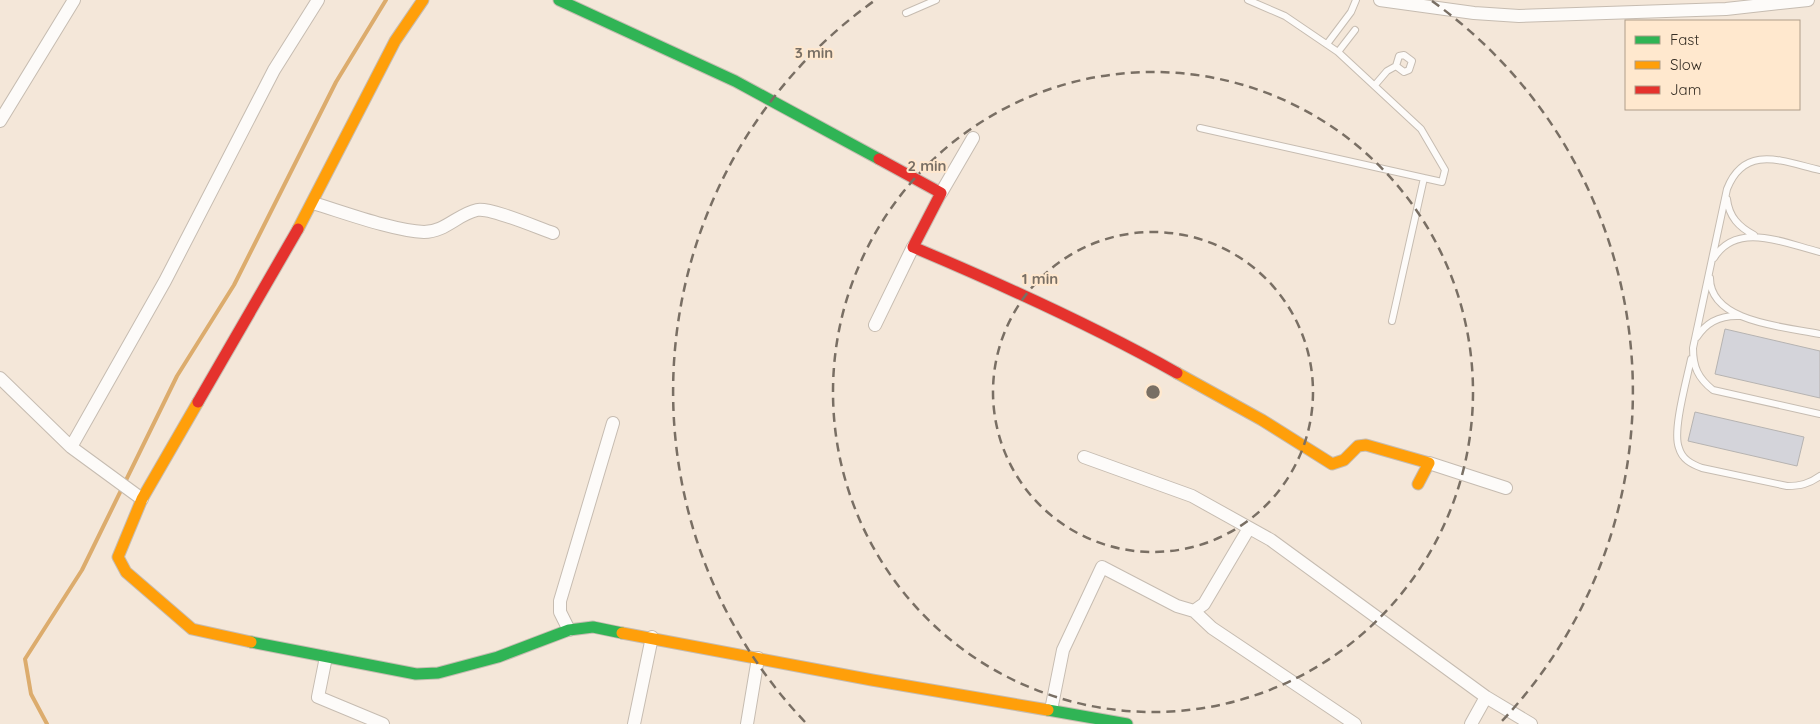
<svg xmlns="http://www.w3.org/2000/svg" width="1820" height="724" viewBox="0 0 1820 724" font-family="Quicksand,sans-serif">
<style>
.lines{fill:none;stroke-linecap:round;stroke-linejoin:round}
.stream{stroke:#dcac6d;stroke-width:4}
.building{fill:#d4d4da;stroke:#b6b3b1}
.lane-casing{stroke:#c6bcb1;stroke-width:8}
.street-casing{stroke:#c6bcb1;stroke-width:14}
.fast-casing{stroke:#c6bcb1;stroke-width:13}
.slow-casing{stroke:#c6bcb1;stroke-width:13}
.jam-casing{stroke:#c6bcb1;stroke-width:13}
.lane{stroke:#fdfbf9;stroke-width:6}
.street{stroke:#fdfbf9;stroke-width:12}
.fast{stroke:#30b455;stroke-width:11}
.slow{stroke:#ff9f0a;stroke-width:11}
.jam{stroke:#e5322d;stroke-width:11}
.ring{fill:none;stroke:#796f64;stroke-width:2.5;stroke-dasharray:9 6}
.centre{fill:#796f64;stroke:#ffe8ce;stroke-width:2.5}
.ring-label{font-size:15px;text-anchor:middle;font-weight:bold;fill:#796f64;stroke:#ffe8ce;stroke-width:4;stroke-linejoin:round;paint-order:stroke}
</style>
<rect width="100%" height="100%" fill="#f4e7d9"/>
<g class="lines">
<!-- stream -->
<path class="stream" d="M 47,724 L 31,694 L 25,659 L 82,570 L 177,376 L 234,285 L 336,82 L 386,0"/>
</g>
<!-- building -->
<path class="building" d="M 1725,329 L 1820,351 L 1820,398 L 1715,374 Z
M 1695,412 L 1804,437 L 1797,466 L 1688,441 Z"/>
<g class="lines">
<defs>
<path id="lane" d="M 1248,0 L 1285,16 L 1338,52 L 1421,129 L 1445,170 L 1442,182 L 1424,178 L 1392,321
M 906,13 L 936,0
M 1327,44 L 1351,12 L 1356,0
M 1338,52 L 1355,30
M 1375,85 L 1387,71 L 1396,66 L 1399,56 L 1404,55 L 1412,61 L 1409,70 L 1404,72 L 1396,66
M 1200,128 L 1424,178
M 1820,170 C 1784,162 1745,143 1727,189 L 1693,348 C 1693,367 1698,378 1713,390 L 1820,414
M 1727,199 C 1729,217 1739,227 1754,235
M 1714,258 C 1737,220 1786,244 1820,252
M 1710,278 C 1710,323 1787,327 1820,334
M 1697,337 C 1707,321 1721,315 1740,316
M 1691,359 C 1687,379 1672,431 1679,448 C 1682,459 1691,464 1702,468 L 1787,486 C 1800,486 1809,484 1820,476"/>
<path id="street" d="M 1380,0 L 1474,13 L 1519,16 L 1726,9 L 1808,0
M 0,121 L 74,0
M 941,193 L 973,138
M 313,203 C 343,212 394,231 424,232 C 445,232 458,214 477,210 C 490,207 538,228 553,233
M 875,325 L 913,247
M 0,378 L 71,447 L 142,499
M 71,447 L 165,281 L 274,70 L 318,0
M 1084,457 L 1192,496 L 1271,540 L 1486,697 L 1531,724
M 1429,463 L 1506,488
M 1194,611 L 1212,628 L 1355,724
M 569,630 L 560,612 L 560,601 L 613,423
M 326,657 L 318,697 L 383,724
M 1051,710 L 1063,650 L 1102,567 L 1177,606 L 1194,611 L 1204,604 L 1249,528
M 634,724 L 652,637
M 747,724 L 758,658
M 1471,724 L 1486,697"/>
<path id="fast" d="M 559,0 L 735,81 L 879,159
M 251,642 L 416,674 L 438,673 L 498,657 L 569,630 L 593,627 L 622,633
M 1048,710 L 1127,724"/>
<path id="slow" d="M 298,229 L 395,41 L 423,0
M 1177,373 L 1262,420 L 1332,464 L 1344,460 L 1358,446 L 1366,445 L 1429,463 L 1418,484
M 198,402 L 142,499 L 118,557 L 126,572 L 192,629 L 251,642
M 622,633 L 872,680 L 1048,710"/>
<path id="jam" d="M 879,159 L 941,193 L 913,247 C 1003,285 1092,325 1177,373
M 198,402 L 298,229"/>
</defs>
<!-- lane casing -->
<use href="#lane" class="lane-casing"/>
<!-- street casing -->
<use href="#street" class="street-casing"/>
<!-- fast casing -->
<use href="#fast" class="fast-casing"/>
<!-- slow casing -->
<use href="#slow" class="slow-casing"/>
<!-- jam casing -->
<use href="#jam" class="jam-casing"/>
<!-- lane -->
<use href="#lane" class="lane"/>
<!-- street -->
<use href="#street" class="street"/>
<!-- fast -->
<use href="#fast" class="fast"/>
<!-- slow -->
<use href="#slow" class="slow"/>
<!-- jam -->
<use href="#jam" class="jam"/>
</g>
<!-- distance rings -->
<g class="ring">
<circle cx="1153" cy="392" r="160"/>
<circle cx="1153" cy="392" r="320"/>
<path d="M805 722A480 480 0 0 1 874 1M1432 1A480 480 0 0 1 1501 722"/>
</g>
<circle cx="1153" cy="392" r="8" class="centre"/>
<g class="ring-label">
<text x="814" y="58">3 min</text>
<text x="927" y="171">2 min</text>
<text x="1040" y="284">1 min</text>
</g>
<!-- legend -->
<rect x="1625" y="20" width="175" height="90" fill="#ffe8ce" stroke="#af9e8a"/>
<rect x="1635" y="36" width="25" height="8" fill="#30b455" stroke="#af9e8a"/>
<text x="1670" y="45" font-size="15" fill="#372f25">Fast</text>
<rect x="1635" y="61" width="25" height="8" fill="#ff9f0a" stroke="#af9e8a"/>
<text x="1670" y="70" font-size="15" fill="#372f25">Slow</text>
<rect x="1635" y="86" width="25" height="8" fill="#e5322d" stroke="#af9e8a"/>
<text x="1670" y="95" font-size="15" fill="#372f25">Jam</text>
</svg>
